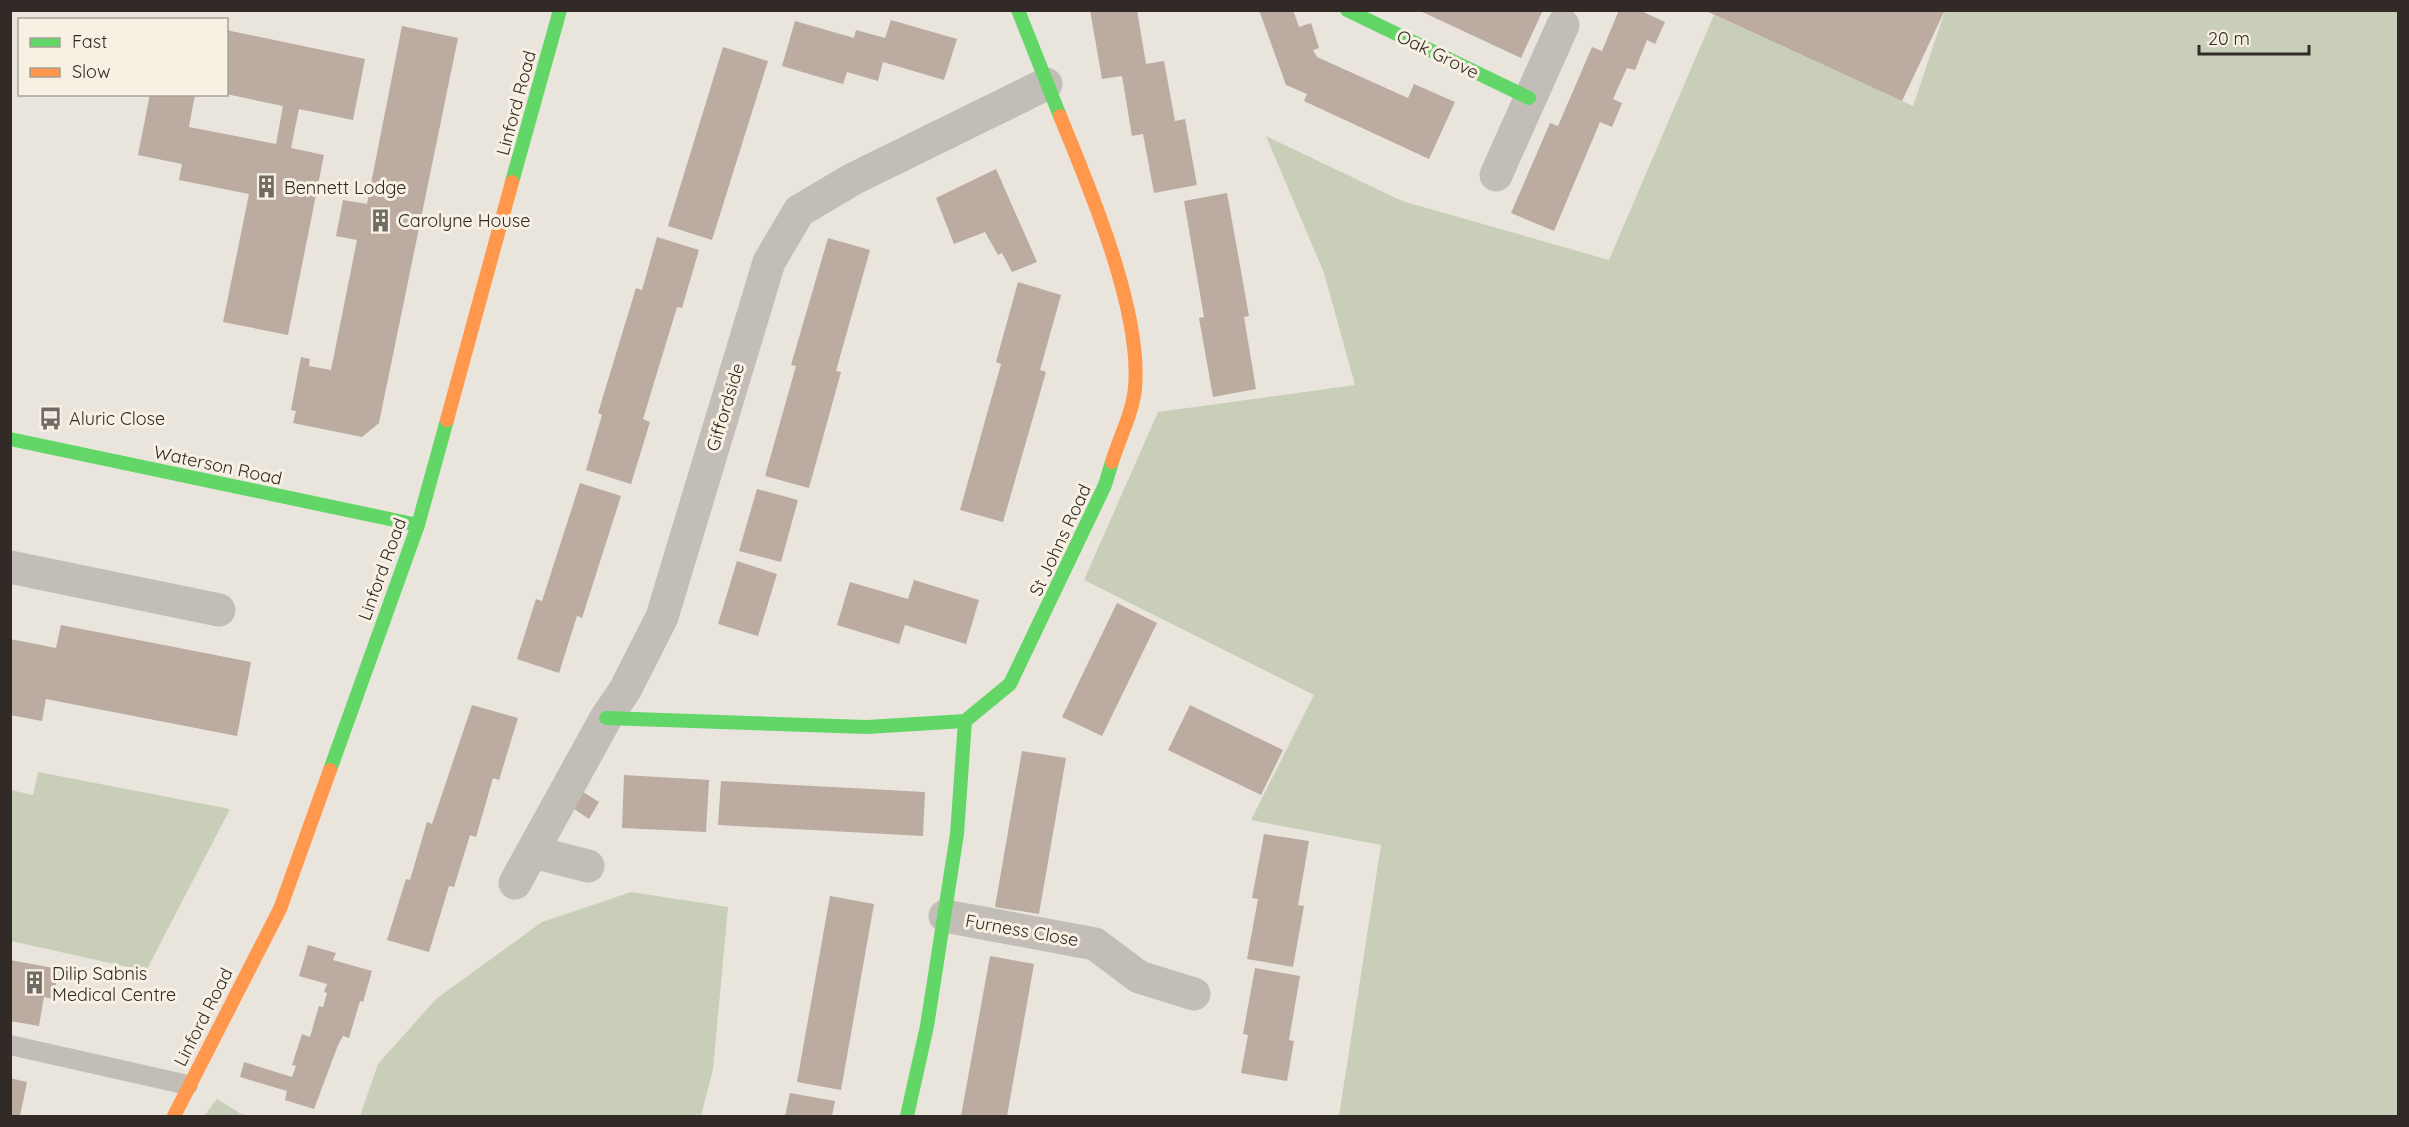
<svg xmlns="http://www.w3.org/2000/svg" width="2409" height="1127" viewBox="0 0 2409 1127" font-family="Quicksand,sans-serif">
<style>
.green{fill:#c8ceb8}
.building{fill:#bbaba0}
.lines{fill:none;stroke-linecap:round;stroke-linejoin:round}
.lane{stroke:#c2bdb6;stroke-width:20}
.street{stroke:#c2bdb6;stroke-width:33}
.fast{stroke:#63d668;stroke-width:14}
.slow{stroke:#ff974d;stroke-width:14}
.labels{text-anchor:middle;dominant-baseline:central;stroke-width:6;stroke-linejoin:round;paint-order:stroke}
.street-label{font-size:18px;fill:#312a26;stroke:#f7f0e3}
.poi-label{font-size:18px;fill:#312a26;stroke:#f7f0e3;text-anchor:start}
</style>
<rect width="100%" height="100%" fill="#e9e5dd"/>
<!-- green -->
<path class="green" d="M 1945,11 L 2398,11 L 2398,1116 L 1339,1116 L 1381,845 L 1251,820 L 1314,695 L 1084,580 L 1158,412 L 1355,385 L 1324,273 L 1266,136 L 1402,201 L 1609,260 L 1714,15 L 1913,106 Z
M 38,772 L 230,809 L 146,971 L 11,941 L 11,790 L 33,795 Z
M 631,892 L 728,907 L 713,1069 L 701,1116 L 360,1116 L 378,1064 L 436,999 L 542,922 Z
M 217,1099 L 241,1114 L 251,1116 L 204,1116 Z"/>
<!-- building -->
<path class="building" d="M 1090,10 L 1137,10 L 1146,64 L 1164,61 L 1175,121 L 1185,119 L 1197,185 L 1154,193 L 1143,134 L 1132,136 L 1122,76 L 1102,79 Z
M 1259,10 L 1293,10 L 1299,27 L 1311,23 L 1319,48 L 1313,50 L 1317,57 L 1408,98 L 1414,84 L 1455,102 L 1429,159 L 1304,101 L 1307,94 L 1286,85 Z
M 1418,10 L 1543,10 L 1521,58 Z
M 1619,10 L 1639,10 L 1665,22 L 1655,44 L 1647,40 L 1635,70 L 1627,68 L 1613,99 L 1622,103 L 1612,127 L 1600,122 L 1554,231 L 1511,213 L 1550,123 L 1558,126 L 1592,47 L 1602,51 Z
M 1704,10 L 1945,10 L 1902,101 Z
M 891,20 L 957,39 L 944,80 L 883,62 L 878,81 L 847,72 L 843,84 L 782,66 L 795,21 L 854,38 L 856,30 L 885,38 Z
M 402,26 L 458,38 L 379,423 L 362,437 L 293,423 L 296,411 L 291,410 L 301,357 L 310,359 L 309,366 L 331,370 L 357,240 L 336,236 L 343,200 L 367,204 Z
M 226,30 L 365,59 L 353,120 L 299,109 L 291,148 L 324,155 L 288,335 L 223,322 L 249,194 L 179,180 L 182,164 L 138,155 L 150,94 L 195,94 L 189,127 L 276,144 L 283,106 L 226,94 Z
M 723,47 L 768,61 L 712,240 L 668,226 Z
M 996,169 L 1037,262 L 1012,272 L 1002,253 L 998,255 L 985,232 L 954,244 L 936,198 Z
M 1227,193 L 1249,316 L 1244,317 L 1256,389 L 1213,397 L 1199,318 L 1204,317 L 1184,201 Z
M 657,237 L 699,250 L 682,308 L 677,307 L 643,419 L 650,422 L 631,484 L 586,470 L 602,415 L 598,413 L 636,288 L 642,290 Z
M 828,238 L 870,250 L 836,371 L 841,372 L 809,488 L 765,476 L 796,366 L 791,365 Z
M 1018,282 L 1061,295 L 1040,370 L 1046,372 L 1003,522 L 960,510 L 1001,364 L 996,362 Z
M 580,483 L 621,496 L 582,618 L 577,616 L 559,673 L 517,659 L 536,599 L 542,601 Z
M 757,489 L 798,500 L 781,562 L 739,551 Z
M 737,561 L 777,574 L 758,636 L 718,624 Z
M 914,580 L 979,600 L 966,644 L 905,625 L 899,644 L 837,625 L 850,582 L 908,599 Z
M 1117,603 L 1157,623 L 1102,736 L 1062,717 Z
M 61,625 L 251,662 L 237,736 L 46,699 L 42,721 L 10,715 L 10,639 L 56,648 Z
M 472,705 L 518,718 L 499,780 L 493,778 L 476,837 L 470,835 L 454,887 L 449,886 L 429,952 L 387,940 L 406,879 L 410,880 L 427,822 L 432,824 Z
M 1190,705 L 1283,750 L 1261,795 L 1168,750 Z
M 1022,751 L 1066,758 L 1039,914 L 995,907 Z
M 624,775 L 709,780 L 706,832 L 622,828 Z
M 721,781 L 925,792 L 923,836 L 718,825 Z
M 580,790 L 599,802 L 589,819 L 571,807 Z
M 1264,834 L 1309,841 L 1298,905 L 1304,906 L 1293,967 L 1247,959 L 1258,899 L 1252,898 Z
M 830,896 L 874,904 L 841,1090 L 797,1082 Z
M 308,945 L 336,953 L 333,960 L 372,971 L 363,1002 L 360,1001 L 349,1038 L 343,1036 L 338,1045 L 314,1109 L 285,1100 L 287,1091 L 240,1077 L 244,1062 L 292,1077 L 296,1066 L 292,1065 L 302,1034 L 310,1037 L 319,1006 L 323,1007 L 327,993 L 324,992 L 327,984 L 299,976 Z
M 990,956 L 1034,964 L 1007,1116 L 961,1116 Z
M 10,960 L 59,969 L 53,999 L 44,997 L 39,1026 L 10,1021 Z
M 1255,968 L 1300,976 L 1289,1040 L 1294,1041 L 1287,1081 L 1241,1073 L 1248,1035 L 1243,1034 Z
M 10,1078 L 27,1082 L 20,1116 L 10,1116 Z
M 790,1093 L 835,1101 L 832,1116 L 785,1116 Z"/>
<g class="lines">
<!-- lane -->
<path class="lane" d="M 10,1045 L 188,1085"/>
<!-- street -->
<path class="street" d="M 1496,175 L 1563,25
M 10,567 L 219,610
M 533,852 L 588,866
M 515,883 L 606,718 L 625,690 L 662,617 L 769,262 L 799,211 L 853,179 L 1046,84
M 945,916 L 1095,944 L 1139,977 L 1194,994"/>
<!-- fast -->
<path class="fast" d="M 1018,10 L 1060,116
M 1347,10 L 1529,98
M 512,182 L 560,10
M 10,439 L 418,525
M 606,718 L 867,727 L 965,721 L 1010,684 L 1105,485 L 1112,462
M 330,770 L 418,525 L 447,420
M 907,1116 L 927,1026 L 957,834 L 965,721"/>
<!-- slow -->
<path class="slow" d="M 1060,116 C 1090,189 1142,311 1135,388 C 1133,412 1119,439 1112,462
M 447,420 L 512,182
M 174,1116 L 280,909 L 330,770"/>
</g>
<!-- icons -->
<defs>
<symbol id="building-bare" viewBox="-9 -9 18 18"><path d="M-4-6H4V6H1V3H-1V6H-4ZM-2.5-4.3h1.7v1.8h-1.7ZM.8-4.3h1.7v1.8H.8ZM-2.5-1h1.7V.8h-1.7ZM.8-1h1.7V.8H.8Z" fill="#716b66" stroke="#f7f0e3" stroke-width="2.5" paint-order="stroke"/></symbol>
<symbol id="bus-bare" viewBox="-9 -9 18 18"><path d="M-5-6H5V4H4V6H2V4H-2V6H-4V4H-5ZM-3.5-4V0h7V-4ZM-3.5 1.2v1.5H-2V1.2ZM2 1.2v1.5H3.5V1.2Z" fill="#716b66" stroke="#f7f0e3" stroke-width="2.5" paint-order="stroke"/></symbol>
</defs>
<g fill-rule="evenodd">
<use href="#building-bare" x="250" y="170" width="33" height="33"/>
<use href="#building-bare" x="364" y="204" width="33" height="33"/>
<use href="#bus-bare" x="34" y="402" width="33" height="33"/>
<use href="#building-bare" x="18" y="966" width="33" height="33"/>
</g>
<g class="labels">
<!-- street labels -->
<g class="street-label">
<text transform="translate(1438 54) rotate(26)">Oak Grove</text>
<text transform="translate(516 103) rotate(-75)">Linford Road</text>
<text transform="translate(725 407) rotate(-73)">Giffordside</text>
<text transform="translate(218 465) rotate(12)">Waterson Road</text>
<text transform="translate(1060 540) rotate(-65)">St Johns Road</text>
<text transform="translate(382 569) rotate(-70)">Linford Road</text>
<text transform="translate(1022 930) rotate(10)">Furness Close</text>
<text transform="translate(203 1017) rotate(-63)">Linford Road</text>
</g>
<!-- poi labels -->
<g class="poi-label">
<text x="284" y="187">Bennett Lodge</text>
<text x="398" y="220">Carolyne House</text>
<text x="69" y="418">Aluric Close</text>
<text x="52" y="973">Dilip Sabnis<tspan x="52" dy="21">Medical Centre</tspan></text>
</g>
</g>
<!-- border -->
<rect width="2409" height="1127" fill="none" stroke="#312a26" stroke-width="24"/>
<!-- legend -->
<rect x="18" y="18" width="210" height="78" fill="#f7f0e3" stroke="#a8a197" stroke-width="1.5"/>
<rect x="30" y="38" width="30" height="9" fill="#63d668" stroke="#a8a197" stroke-width="1.5"/>
<text x="72" y="48" font-size="18" fill="#312a26">Fast</text>
<rect x="30" y="68" width="30" height="9" fill="#ff974d" stroke="#a8a197" stroke-width="1.5"/>
<text x="72" y="78" font-size="18" fill="#312a26">Slow</text>
<!-- scale -->
<path d="M2199 45v9h110v-9" fill="none" stroke="#312a26" stroke-width="3"/>
<text x="2208" y="45" font-size="18" fill="#312a26" stroke="#f7f0e3" stroke-width="4.5" paint-order="stroke">20 m</text>
</svg>
